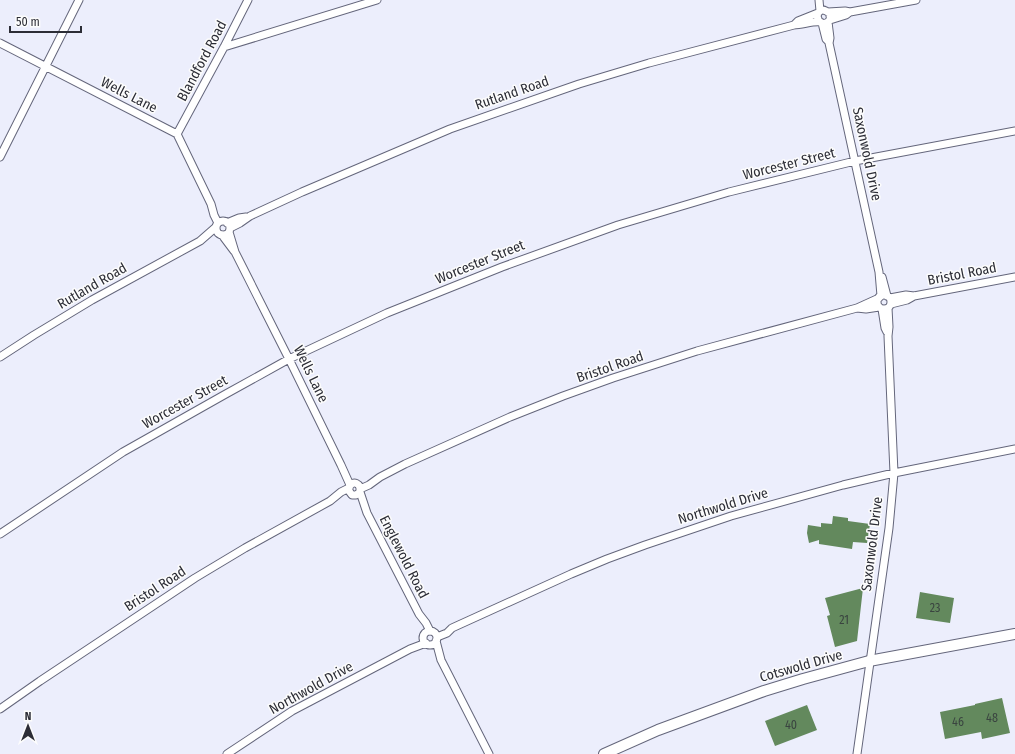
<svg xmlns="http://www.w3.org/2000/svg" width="1015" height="754" viewBox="0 0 1015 754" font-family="'Fira Sans Condensed',sans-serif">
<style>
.building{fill:#63895d}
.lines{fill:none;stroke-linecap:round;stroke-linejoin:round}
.street-casing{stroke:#64667b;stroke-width:9}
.secondary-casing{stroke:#64667b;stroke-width:12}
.street{stroke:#fff;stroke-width:7}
.secondary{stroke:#fff;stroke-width:10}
.labels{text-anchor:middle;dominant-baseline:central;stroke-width:3;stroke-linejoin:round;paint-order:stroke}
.number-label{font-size:12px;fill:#3a4440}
.street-label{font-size:14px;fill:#2c2d36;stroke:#fcfcfc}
</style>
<rect width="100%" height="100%" fill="#eceefc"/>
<!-- building -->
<path class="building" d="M 833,516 L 848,518 L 848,521 L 870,524 L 867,543 L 853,542 L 852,549 L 819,544 L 819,540 L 809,543 L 807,533 L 808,525 L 821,527 L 821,523 L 832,524 Z
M 863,588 L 857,641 L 835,647 L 827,616 L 830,615 L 825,598 Z
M 920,592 L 954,598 L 950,623 L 916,618 Z
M 1002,698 L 1010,733 L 982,739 L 981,732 L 945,739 L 940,712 L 975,705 L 975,704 Z
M 807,705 L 817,730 L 775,746 L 765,721 Z"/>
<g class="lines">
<defs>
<path id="street" d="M 819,0 L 820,11
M 828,12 L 845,11 L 850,12
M 830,20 L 846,15 L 850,12 L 916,0
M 828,22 L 830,38 L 829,43 L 879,272 L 881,296
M 822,23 L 826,39 L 829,42
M 794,25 L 798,21 L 818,13
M 0,43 L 177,134 L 211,204 L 214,215 L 218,223
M 224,47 L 377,0
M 177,134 L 224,47 L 248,0
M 0,157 L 79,0
M216 228a7 7 0 1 1 14 0a7 7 0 1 1-14 0Z
M 227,223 L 239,218 L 246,217
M 230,228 L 240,223 L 250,216 L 302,192 L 450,129 L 579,84 L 649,63 L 794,25 C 802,25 813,21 820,22 C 823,23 822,24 826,23 C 829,22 831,19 830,16 C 830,13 829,12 826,11 C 821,8 818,12 817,16 L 819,22
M 229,232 L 235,252 L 289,359 L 341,465 L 350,485
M 222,235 L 234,251
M 882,277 L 887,296
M877 302a7 7 0 1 1 14 0a7 7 0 1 1-14 0Z
M 890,298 L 906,295 L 914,296 L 1015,277
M 891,304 L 907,300 L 914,296
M 857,308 L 866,309 L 879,307
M 882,309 L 885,328 L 887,332
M 0,357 L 34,335 L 92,300 L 200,241 L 216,227
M 360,489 L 369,485 L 380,477 L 405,464 L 510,417 L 563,396 L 613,378 L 697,351 L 857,308 L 879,298
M 360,492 L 356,495 L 352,495 L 349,491 C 348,483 356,480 360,487 L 360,492 L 367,513 L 419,614 L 426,623 L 430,631
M 0,534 L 123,452 L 224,395 L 289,359 L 387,313 L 502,267 L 618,225 L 729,192 L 855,161 L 1015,131
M423 638a7 7 0 1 1 14 0a7 7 0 1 1-14 0Z
M 437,637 L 447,633 L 452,628 L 571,574 L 607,559 L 645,545 L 731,516 L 843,485 L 894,473 L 1015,449
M 436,641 L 441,660 L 489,754
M 0,709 L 40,681 L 195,578 L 245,548 L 330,501 L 341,492 L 349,488
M 227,754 L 292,711 L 410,649 L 426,643
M 857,754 L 889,528 L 894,473 L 888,336 L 889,327 L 888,308"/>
<path id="secondary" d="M 604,754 L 658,730 L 764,691 L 803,679 L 869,661 L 1015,634"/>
</defs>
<!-- street casing -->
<use href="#street" class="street-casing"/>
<!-- secondary casing -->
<use href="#secondary" class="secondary-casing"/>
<!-- street -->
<use href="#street" class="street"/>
<!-- secondary -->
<use href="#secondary" class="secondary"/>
</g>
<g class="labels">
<!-- number labels -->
<g class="number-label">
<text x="935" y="608">23</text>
<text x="844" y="620">21</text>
<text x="992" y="718">48</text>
<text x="958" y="722">46</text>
<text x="791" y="725">40</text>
</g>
<!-- street labels -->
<g class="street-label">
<text transform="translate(202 61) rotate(-62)">Blandford Road</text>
<text transform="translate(512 93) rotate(-19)">Rutland Road</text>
<text transform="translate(129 95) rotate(27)">Wells Lane</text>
<text transform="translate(867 154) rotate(78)">Saxonwold Drive</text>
<text transform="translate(789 164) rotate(-14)">Worcester Street</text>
<text transform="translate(480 262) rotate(-22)">Worcester Street</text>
<text transform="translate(962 274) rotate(-11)">Bristol Road</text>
<text transform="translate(92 286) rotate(-30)">Rutland Road</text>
<text transform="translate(610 367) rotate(-19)">Bristol Road</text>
<text transform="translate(311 374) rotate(64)">Wells Lane</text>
<text transform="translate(185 402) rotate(-29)">Worcester Street</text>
<text transform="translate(723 506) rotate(-17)">Northwold Drive</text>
<text transform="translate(872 544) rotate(-83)">Saxonwold Drive</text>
<text transform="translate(404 557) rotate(63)">Englewold Road</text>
<text transform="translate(155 589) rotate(-33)">Bristol Road</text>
<text transform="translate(801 666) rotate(-16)">Cotswold Drive</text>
<text transform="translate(311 688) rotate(-29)">Northwold Drive</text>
</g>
</g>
<!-- north arrow -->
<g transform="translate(28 726)" stroke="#fcfcfc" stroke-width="3" paint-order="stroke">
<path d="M0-3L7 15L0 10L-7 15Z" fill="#2c2d36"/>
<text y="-6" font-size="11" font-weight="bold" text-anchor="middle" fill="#2c2d36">N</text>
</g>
<!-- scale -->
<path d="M10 26v6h71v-6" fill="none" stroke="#2c2d36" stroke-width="2"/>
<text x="16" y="26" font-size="12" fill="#2c2d36" stroke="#fcfcfc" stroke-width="3" paint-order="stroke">50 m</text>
</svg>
